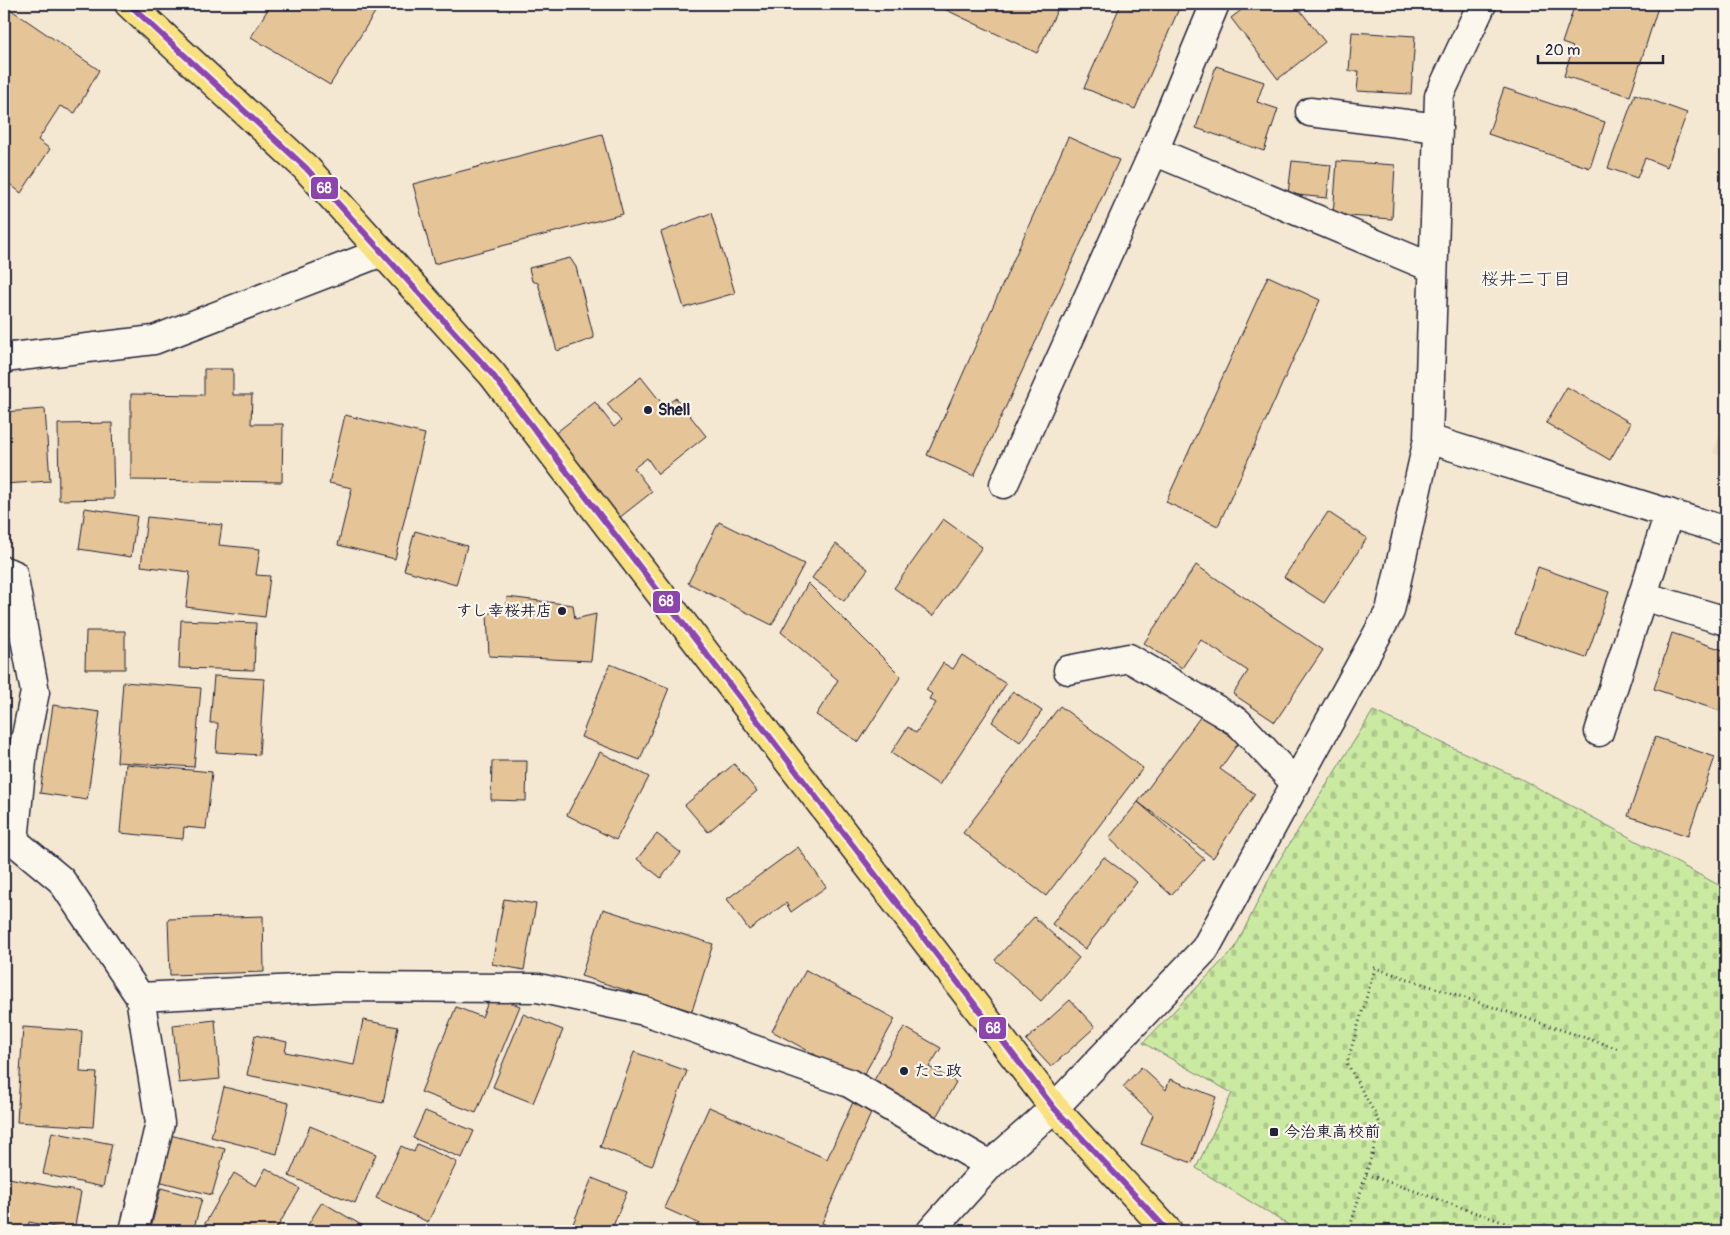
<svg xmlns="http://www.w3.org/2000/svg" width="1730" height="1235" viewBox="0 0 1730 1235" font-family="Pangolin,'Klee One',sans-serif">
<style>
.built{fill:#f0ddc0}
.cemetery{fill:url(#cemetery-stones);stroke:#76866e}
.building{fill:#e5c497;stroke:#22223b}
.lines{fill:none;stroke-linecap:round;stroke-linejoin:round}
.minor-casing{stroke:#22223b;stroke-width:31}
.major-casing{stroke:#22223b;stroke-width:31}
.path{stroke:#22223b;stroke-width:3;stroke-dasharray:1 4;stroke-linecap:butt}
.minor{stroke:#fbf7ec;stroke-width:28}
.major{stroke:#f9e181;stroke-width:28}
.bus-1-casing{stroke:#fbf7ec;stroke-width:10}
.bus-1{stroke:#8e44ad;stroke-width:6}
.poi-dot{fill:#22223b;stroke:#fbf7ec;stroke-width:2}
.labels{text-anchor:middle;dominant-baseline:central;stroke-width:4.5;stroke-linejoin:round;paint-order:stroke}
.poi-label{font-size:16px;font-weight:bold;fill:#22223b;stroke:#fbf7ec;text-anchor:start}
.neighbourhood-label{font-size:18px;fill:#22223b;stroke:#fbf7ec}
.line-badge{stroke:#fbf7ec;stroke-width:2}
.badge-label{font-size:14px;text-anchor:middle;font-weight:bold;fill:#fff}
</style>
<defs>
<pattern id="cemetery-stones" width="16" height="16" patternUnits="userSpaceOnUse" patternTransform="scale(1.25)"><rect width="16" height="16" fill="#cbeaa1"/><path d="M2 7V4a2 2 0 0 1 4 0v3zM10 15v-3a2 2 0 0 1 4 0v3z" fill="#aec88c"/></pattern>
</defs>
<rect width="100%" height="100%" fill="#f4e8d2"/>
<filter id="ink" filterUnits="userSpaceOnUse"><feTurbulence type="fractalNoise" baseFrequency=".02" numOctaves="2"/><feDisplacementMap in="SourceGraphic" scale="10" xChannelSelector="R" yChannelSelector="G"/><feConvolveMatrix kernelMatrix="1 2 1 2 8 2 1 2 1" color-interpolation-filters="sRGB"/></filter>
<g filter="url(#ink)">
<!-- built -->
<path class="built" d="M 1726,418 L 1726,458 L 1713,453 Z"/>
<!-- cemetery -->
<path class="cemetery" d="M 1373,711 L 1521,779 L 1726,889 L 1726,1231 L 1294,1231 L 1288,1225 L 1196,1168 L 1232,1093 L 1143,1043 L 1235,948 L 1275,867 Z"/>
<!-- building -->
<path class="building" d="M 271,4 L 380,4 L 330,85 L 251,37 Z
M 939,4 L 1060,4 L 1037,53 L 938,6 Z
M 1121,4 L 1181,4 L 1135,109 L 1084,88 Z
M 1249,4 L 1295,4 L 1325,42 L 1278,79 L 1231,18 Z
M 1575,4 L 1659,4 L 1630,96 L 1564,76 L 1573,47 L 1562,43 Z
M 4,5 L 99,70 L 75,113 L 60,106 L 38,140 L 50,149 L 21,193 L 6,181 L 4,184 Z
M 1352,32 L 1415,36 L 1411,94 L 1357,91 L 1359,71 L 1349,71 Z
M 1216,66 L 1264,82 L 1257,102 L 1278,109 L 1264,151 L 1196,128 Z
M 1504,88 L 1605,122 L 1590,168 L 1488,134 Z
M 1635,94 L 1687,113 L 1667,167 L 1645,158 L 1637,178 L 1608,168 Z
M 602,134 L 623,214 L 434,264 L 413,184 Z
M 1068,137 L 1119,160 L 974,476 L 927,455 Z
M 1292,161 L 1331,165 L 1327,198 L 1288,194 Z
M 1337,161 L 1395,165 L 1392,219 L 1333,215 Z
M 711,213 L 735,293 L 684,308 L 661,232 Z
M 570,258 L 576,267 L 594,338 L 557,351 L 538,283 L 532,281 L 529,268 Z
M 1268,276 L 1320,300 L 1218,526 L 1166,502 Z
M 204,369 L 233,369 L 233,395 L 252,395 L 251,424 L 283,424 L 282,482 L 131,480 L 131,394 L 204,395 Z
M 641,377 L 664,406 L 676,398 L 706,436 L 658,474 L 647,458 L 634,468 L 652,492 L 619,518 L 553,435 L 595,402 L 614,427 L 621,421 L 607,404 Z
M 1567,387 L 1631,423 L 1610,460 L 1546,423 Z
M 45,409 L 50,481 L 4,484 L 4,412 Z
M 345,415 L 425,434 L 395,559 L 338,545 L 352,488 L 329,483 Z
M 112,423 L 114,499 L 59,500 L 58,424 Z
M 85,508 L 137,516 L 131,557 L 79,549 Z
M 1328,512 L 1367,538 L 1324,603 L 1284,577 Z
M 147,517 L 222,525 L 219,545 L 260,549 L 256,575 L 270,576 L 265,617 L 186,607 L 190,572 L 141,566 Z
M 943,519 L 982,547 L 933,616 L 894,588 Z
M 719,522 L 804,564 L 772,625 L 688,583 Z
M 415,531 L 467,546 L 456,585 L 404,570 Z
M 836,544 L 868,569 L 844,601 L 812,578 Z
M 1196,565 L 1323,650 L 1275,722 L 1233,694 L 1248,671 L 1201,640 L 1182,668 L 1144,643 Z
M 1538,567 L 1609,592 L 1586,658 L 1515,634 Z
M 808,583 L 901,676 L 859,742 L 816,715 L 838,680 L 781,632 Z
M 507,597 L 573,605 L 575,619 L 596,614 L 591,661 L 489,656 L 487,613 L 505,612 Z
M 181,620 L 256,623 L 254,670 L 179,668 Z
M 4,623 L 8,623 L 8,687 L 4,687 Z
M 86,631 L 125,631 L 125,669 L 85,669 Z
M 1672,633 L 1726,651 L 1726,691 L 1720,711 L 1654,689 Z
M 962,655 L 1006,684 L 939,785 L 891,753 L 908,727 L 916,733 L 936,703 L 929,699 L 932,694 L 926,690 L 943,663 L 953,669 Z
M 610,664 L 669,688 L 640,760 L 581,737 Z
M 214,676 L 264,679 L 259,755 L 216,752 L 218,723 L 210,723 Z
M 123,682 L 201,688 L 194,767 L 117,762 Z
M 1013,691 L 1042,711 L 1020,742 L 992,722 Z
M 53,705 L 100,712 L 87,800 L 40,793 Z
M 1060,706 L 1143,768 L 1046,896 L 963,833 Z
M 1201,716 L 1239,742 L 1220,769 L 1255,794 L 1213,858 L 1138,802 Z
M 1655,737 L 1715,757 L 1688,836 L 1628,816 Z
M 600,752 L 649,777 L 616,840 L 567,815 Z
M 492,761 L 527,761 L 526,801 L 491,800 Z
M 126,764 L 212,772 L 206,829 L 184,827 L 183,839 L 120,833 Z
M 734,764 L 757,791 L 708,832 L 685,805 Z
M 1138,802 L 1204,859 L 1171,895 L 1109,838 Z
M 657,834 L 681,853 L 661,878 L 637,859 Z
M 798,847 L 826,887 L 791,912 L 786,903 L 749,930 L 727,899 Z
M 1104,857 L 1137,882 L 1085,949 L 1052,924 Z
M 504,899 L 536,904 L 524,970 L 492,964 Z
M 603,909 L 713,944 L 692,1011 L 581,976 Z
M 263,916 L 264,972 L 170,975 L 168,919 Z
M 1034,917 L 1079,958 L 1041,1001 L 995,960 Z
M 806,970 L 895,1019 L 861,1080 L 772,1031 Z
M 491,995 L 520,1006 L 476,1113 L 421,1092 L 456,1007 L 482,1017 Z
M 1070,1000 L 1095,1027 L 1051,1067 L 1026,1040 Z
M 523,1014 L 563,1030 L 533,1103 L 493,1087 Z
M 215,1020 L 220,1079 L 179,1083 L 173,1025 Z
M 363,1020 L 398,1027 L 383,1103 L 247,1075 L 255,1035 L 287,1042 L 285,1052 L 354,1065 Z
M 23,1027 L 82,1031 L 80,1072 L 97,1073 L 93,1127 L 17,1122 Z
M 904,1027 L 941,1048 L 929,1067 L 956,1082 L 936,1117 L 873,1082 Z
M 634,1052 L 687,1071 L 652,1166 L 600,1147 Z
M 1141,1067 L 1166,1090 L 1170,1079 L 1216,1097 L 1192,1163 L 1141,1144 L 1153,1115 L 1123,1087 Z
M 224,1087 L 289,1103 L 277,1154 L 211,1137 Z
M 854,1100 L 873,1109 L 822,1223 L 840,1231 L 716,1231 L 664,1208 L 709,1107 L 827,1159 Z
M 425,1111 L 474,1131 L 462,1158 L 413,1138 Z
M 310,1126 L 376,1154 L 355,1203 L 289,1176 Z
M 52,1132 L 112,1144 L 103,1187 L 43,1174 Z
M 170,1135 L 225,1149 L 212,1195 L 158,1181 Z
M 417,1144 L 457,1162 L 428,1222 L 376,1198 L 401,1146 L 414,1152 Z
M 266,1168 L 300,1189 L 275,1231 L 209,1231 L 203,1227 L 234,1173 L 256,1186 Z
M 4,1177 L 81,1192 L 74,1231 L 29,1222 L 27,1231 L 4,1231 Z
M 592,1178 L 627,1192 L 611,1231 L 570,1231 Z
M 161,1188 L 202,1199 L 193,1231 L 150,1231 Z
M 322,1202 L 368,1229 L 366,1231 L 304,1231 Z"/>
<g class="lines">
<defs>
<path id="minor" d="M 1310,112 L 1438,128
M 1154,151 L 1433,268
M 4,358 L 154,340 L 382,252
M 1428,439 L 1726,531
M 1004,484 L 1154,151 L 1215,4
M 4,571 L 13,574 L 35,692 L 23,751 L 14,841 L 61,880 L 140,997 L 160,1123 L 134,1231
M 1643,596 L 1726,621
M 1068,670 L 1129,658 L 1238,722 L 1296,784
M 1599,732 L 1669,513
M 140,997 L 335,987 L 538,988 L 645,1011 L 849,1083 L 990,1165
M 931,1231 L 990,1165 L 1054,1108 L 1205,949 L 1390,611 L 1428,439 L 1439,96 L 1482,4"/>
<path id="major" d="M 129,4 L 306,168 L 492,374 L 1054,1108 L 1168,1231"/>
</defs>
<!-- minor casing -->
<use href="#minor" class="minor-casing"/>
<!-- major casing -->
<use href="#major" class="major-casing"/>
<!-- path -->
<path class="path" d="M 1366,1174 L 1381,1125 L 1347,1063 L 1375,968 L 1619,1049
M 1349,1231 L 1366,1174 L 1528,1231"/>
<!-- minor -->
<use href="#minor" class="minor"/>
<!-- major -->
<use href="#major" class="major"/>
<defs>
<path id="bus-1" d="M 129,4 L 306,168 L 492,374 L 1054,1108 L 1168,1231"/>
</defs>
<!-- bus-1 casing -->
<use href="#bus-1" class="bus-1-casing"/>
<!-- bus-1 -->
<use href="#bus-1" class="bus-1"/>
</g>
</g>
<!-- markers -->
<g class="poi-dot">
<circle cx="648" cy="410" r="5"/>
<circle cx="562" cy="611" r="5"/>
<circle cx="904" cy="1071" r="5"/>
<rect x="1269" y="1127" width="10" height="10" rx="2.5"/>
</g>
<g class="labels">
<!-- poi labels -->
<g class="poi-label">
<text x="658" y="410">Shell</text>
<text x="552" y="611" text-anchor="end">すし幸桜井店</text>
<text x="914" y="1071">たこ政</text>
<text x="1284" y="1132">今治東高校前</text>
</g>
<!-- neighbourhood labels -->
<g class="neighbourhood-label">
<text x="1526" y="279">桜井二丁目</text>
</g>
</g>
<g class="line-badge">
<rect x="310" y="176" width="29" height="24" rx="5" fill="#8e44ad"/>
<rect x="652" y="590" width="29" height="24" rx="5" fill="#8e44ad"/>
<rect x="978" y="1016" width="29" height="24" rx="5" fill="#8e44ad"/>
</g>
<g class="badge-label">
<text x="324" y="193">68</text>
<text x="666" y="606">68</text>
<text x="993" y="1033">68</text>
</g>
<!-- margin -->
<rect width="1730" height="1235" fill="none" stroke="#fbf7ec" stroke-width="20"/>
<rect x="10" y="10" width="1710" height="1215" fill="none" stroke="#22223b" stroke-width="2" filter="url(#ink)"/>
<!-- scale -->
<path d="M1538 55v8h125v-8" fill="none" stroke="#22223b" stroke-width="2.5"/>
<text x="1545" y="55" font-size="15" fill="#22223b" stroke="#fbf7ec" stroke-width="4" paint-order="stroke">20 m</text>
</svg>
